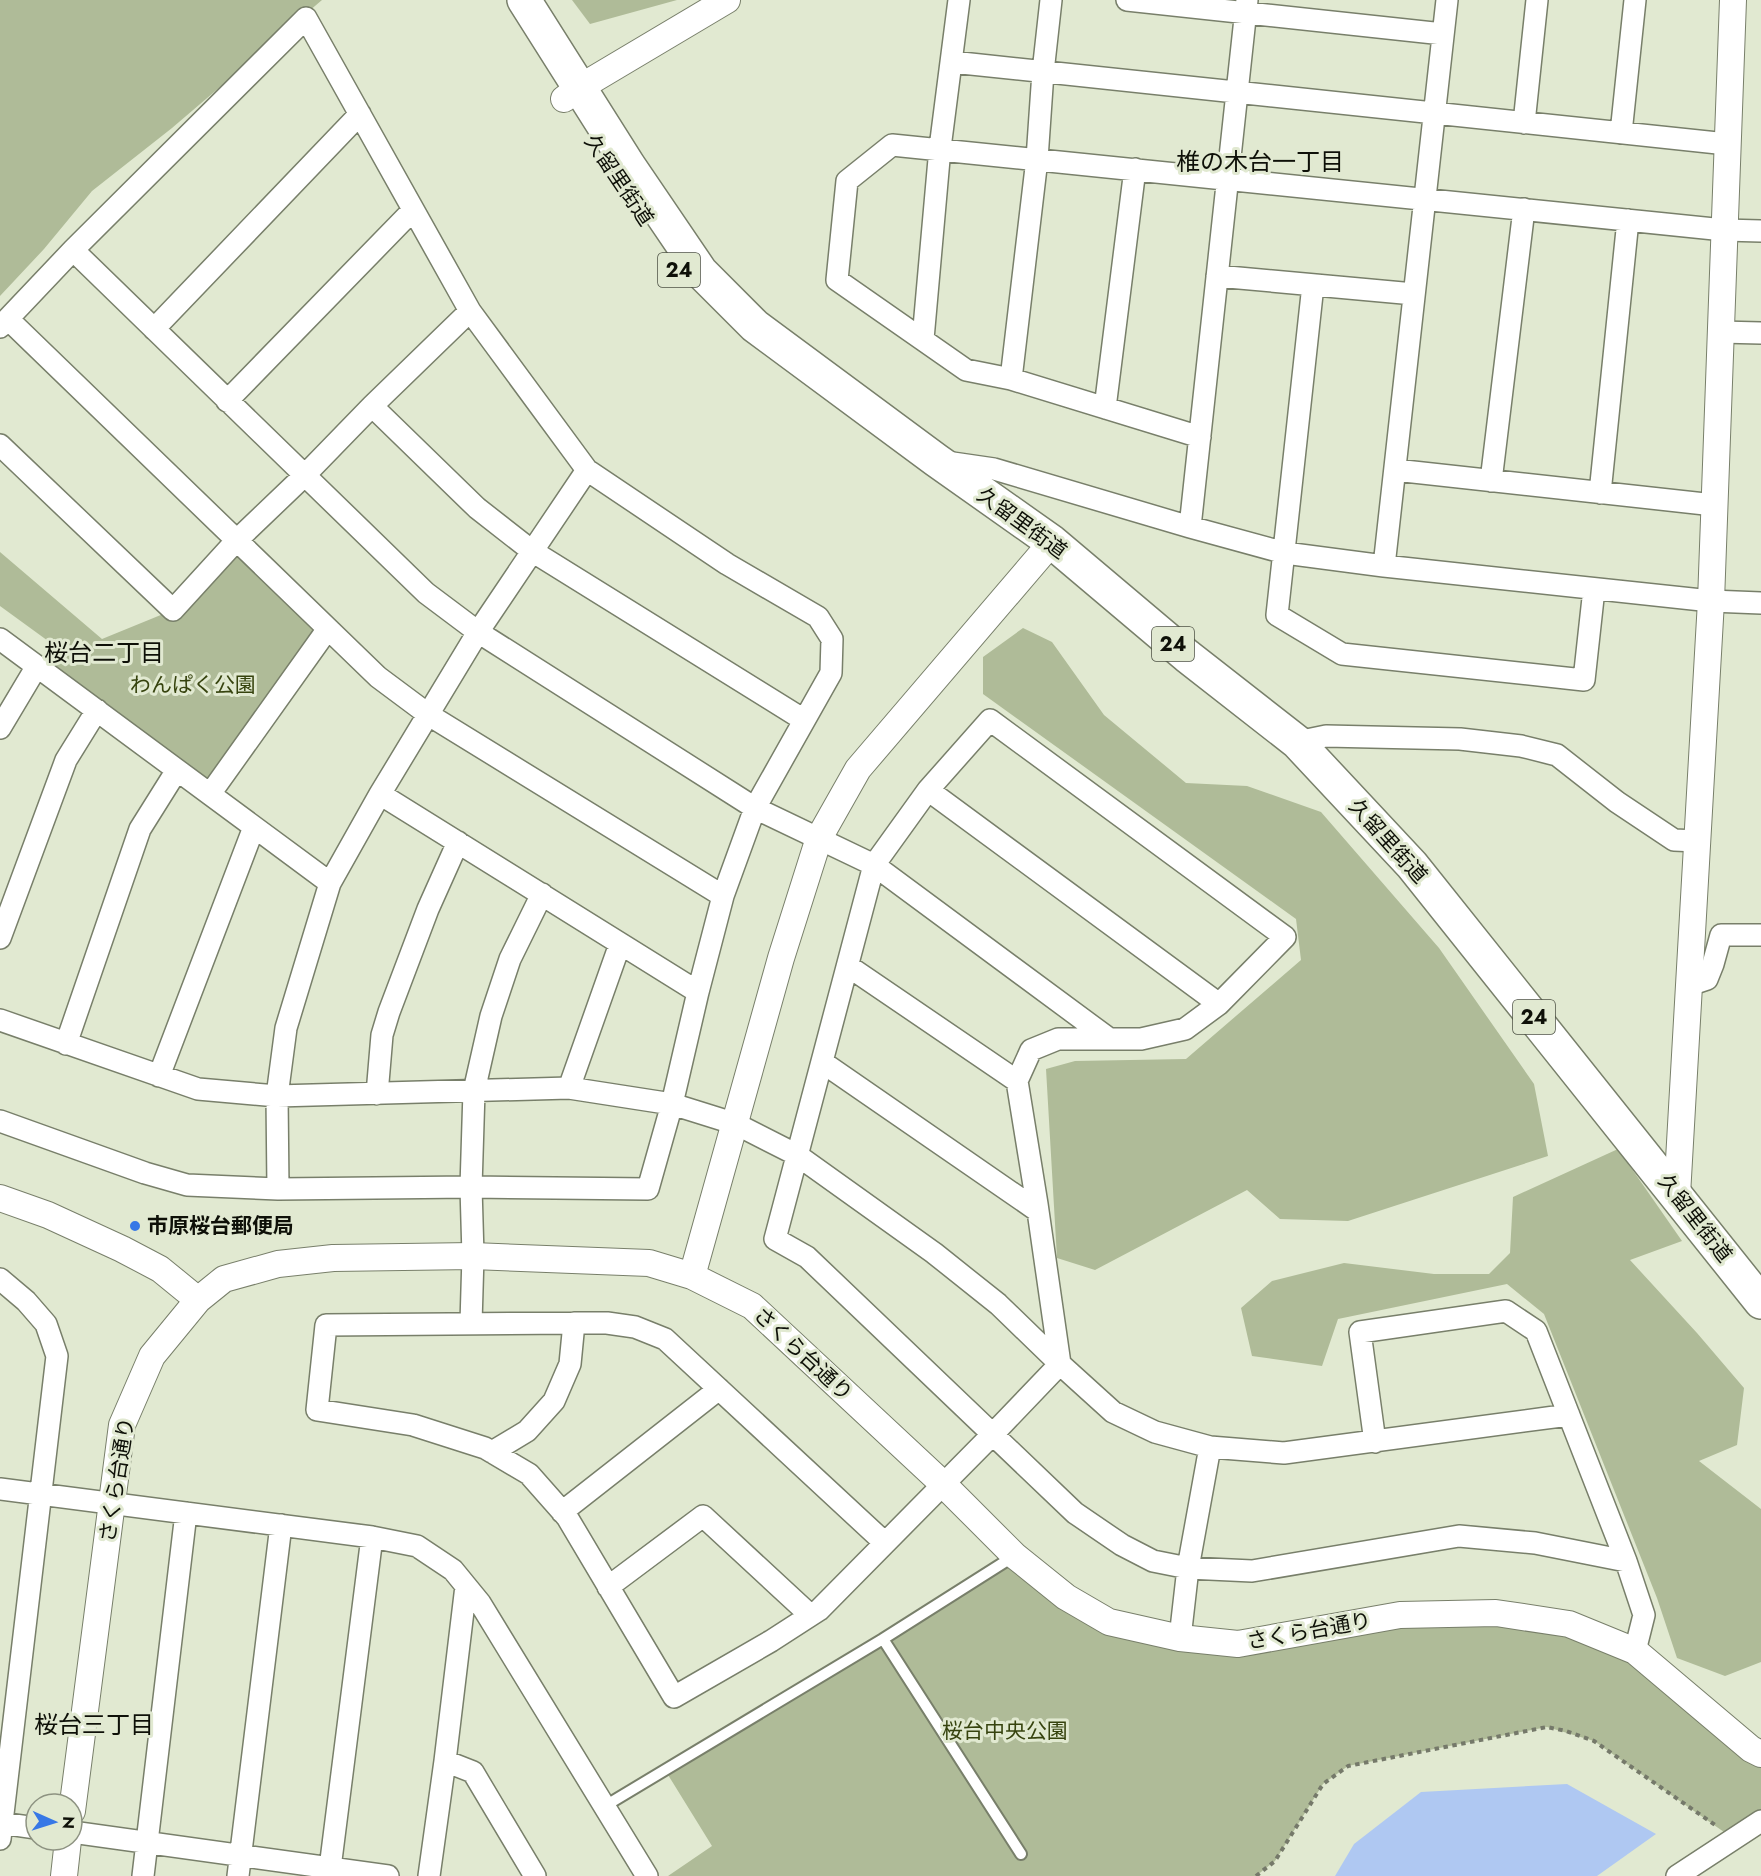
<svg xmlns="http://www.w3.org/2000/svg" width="1761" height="1876" viewBox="0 0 1761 1876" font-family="Jost,'Noto Sans JP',sans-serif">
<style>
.green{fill:#afbb98}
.water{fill:#afc8f2}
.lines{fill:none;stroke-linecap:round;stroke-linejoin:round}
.service-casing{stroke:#787f6a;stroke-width:14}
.minor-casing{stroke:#787f6a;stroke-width:24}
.tertiary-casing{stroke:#787f6a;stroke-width:28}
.primary-casing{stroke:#787f6a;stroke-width:36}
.path{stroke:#75796a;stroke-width:4;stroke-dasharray:4.5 4.5;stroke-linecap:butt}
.service{stroke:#fff;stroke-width:10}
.minor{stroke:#fff;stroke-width:21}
.tertiary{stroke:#fff;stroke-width:26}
.primary{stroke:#fff;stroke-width:33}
.poi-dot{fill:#3778e6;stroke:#e1e9d1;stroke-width:2}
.labels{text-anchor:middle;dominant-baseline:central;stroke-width:6;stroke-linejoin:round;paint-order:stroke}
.shield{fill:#e1e9d1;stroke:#4d5144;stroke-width:1.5}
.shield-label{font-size:20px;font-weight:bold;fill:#0e1008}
.street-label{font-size:21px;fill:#0e1008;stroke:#e1e9d1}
.park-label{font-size:21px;fill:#36430e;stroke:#e1e9d1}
.poi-label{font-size:21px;font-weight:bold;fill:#0e1008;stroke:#e1e9d1;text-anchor:start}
.quarter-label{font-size:24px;fill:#0e1008;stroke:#e1e9d1}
</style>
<rect width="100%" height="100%" fill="#e1e9d1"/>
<!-- green -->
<path class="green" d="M 0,0 L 322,0 L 172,128 L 92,191 L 44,249 L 0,296 Z
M 572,0 L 677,0 L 590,24 Z
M 236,541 L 327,630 L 210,794 L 37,666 L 66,654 L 0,606 L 0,552 L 102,639 L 173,610 Z
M 1023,628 L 1052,642 L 1104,715 L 1186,783 L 1247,786 L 1321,812 L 1439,948 L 1534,1084 L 1548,1156 L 1348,1221 L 1280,1219 L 1247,1190 L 1095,1270 L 1057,1258 L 1046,1069 L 1075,1061 L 1186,1059 L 1301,960 L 1296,919 L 983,694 L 983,657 Z
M 1618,1149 L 1682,1241 L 1630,1260 L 1697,1333 L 1744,1388 L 1737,1445 L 1699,1461 L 1761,1509 L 1761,1662 L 1725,1676 L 1677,1658 L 1657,1598 L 1544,1314 L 1507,1284 L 1338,1319 L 1322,1366 L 1252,1356 L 1241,1308 L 1272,1281 L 1344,1263 L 1434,1274 L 1489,1274 L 1510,1253 L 1513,1197 Z
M 1015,1556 L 1066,1597 L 1180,1638 L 1496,1613 L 1635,1651 L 1761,1754 L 1761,1821 L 1734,1839 L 1594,1741 L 1547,1727 L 1348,1766 L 1323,1784 L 1275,1861 L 1256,1876 L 668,1876 L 712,1846 L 665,1770 Z"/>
<!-- water -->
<path class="water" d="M 1567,1784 L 1656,1834 L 1597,1876 L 1335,1876 L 1354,1844 L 1421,1792 Z"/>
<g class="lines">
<defs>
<path id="service" d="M 883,1639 L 1021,1854
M 605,1806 L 883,1639 L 1014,1556"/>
<path id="minor" d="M 1127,0 L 1443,34
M 952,62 L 1727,144
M 1524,123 L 1537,0
M 1621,133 L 1635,0
M 73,250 L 426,593 L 478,632 L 755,808 L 874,865 L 1108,1038
M 1217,276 L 1414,294
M 1313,285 L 1277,615 L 1342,654 L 1584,680 L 1594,589
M 8,319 L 378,677 L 429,715 L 723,896
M 0,327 L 73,250 L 306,18 L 470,311 L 587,470 L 727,564 L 818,617 L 832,639 L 831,673 L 755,808 L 723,896 L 698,992
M 154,329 L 360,114
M 1720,332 L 1761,333
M 923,339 L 940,148 L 959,0
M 1011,379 L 1037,159 L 1043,72 L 1051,0
M 227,401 L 413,210
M 372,406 L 477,508 L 532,551 L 804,720
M 1105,408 L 1135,169
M 1200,437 L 1011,379 L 966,370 L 837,280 L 847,181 L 892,145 L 1724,230 L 1761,231
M 0,445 L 173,610 L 236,541 L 304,476 L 372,406 L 470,311
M 946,462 L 994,469 L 1190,527 L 1285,553 L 1384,566 L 1711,601 L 1761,603
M 1395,470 L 1714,505
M 1491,481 L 1524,209
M 1600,493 L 1628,220
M 1190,527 L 1247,0
M 1384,566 L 1447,0
M 0,639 L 330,883
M 0,728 L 37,666
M 1297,742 L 1326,736 L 1460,739 L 1521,746 L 1557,755 L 1617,802 L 1674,840 L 1697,841
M 928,790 L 1219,1004
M 210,794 L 327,630
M 0,938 L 66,760 L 97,710
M 848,966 L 1017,1081
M 1689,985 L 1707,979 L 1713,964 L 1721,935 L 1761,935
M 0,1020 L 198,1089 L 277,1096 L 569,1088 L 672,1104 L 736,1124 L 797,1155 L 934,1253 L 998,1304 L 1060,1364 L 1113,1412 L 1155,1432 L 1210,1447 L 1284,1453 L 1569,1415
M 66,1044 L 140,829 L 177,770
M 822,1062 L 1038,1211
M 159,1076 L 254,827
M 569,1088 L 620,944
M 377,1094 L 382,1035 L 389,1012 L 428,909 L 458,842
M 0,1121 L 145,1173 L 187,1185 L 278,1189 L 471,1187 L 648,1189 L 672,1104 L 698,992 L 380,794
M 278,1189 L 277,1096 L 286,1028 L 330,883 L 380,794 L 478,632 L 587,470
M 0,1279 L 26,1301 L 46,1324 L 57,1356 L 0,1839
M 471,1323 L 473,1256 L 471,1187 L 474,1091 L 491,1016 L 510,959 L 542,894
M 1375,1442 L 1360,1332 L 1506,1311 L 1536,1331 L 1626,1561 L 1644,1615 L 1635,1651
M 492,1452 L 527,1431 L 554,1401 L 570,1364 L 574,1323
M 0,1489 L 372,1537 L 417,1546 L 453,1570 L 480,1603 L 647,1876
M 562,1512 L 719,1389
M 885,1543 L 665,1339 L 635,1327 L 607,1323 L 574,1323 L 326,1325 L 317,1410 L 413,1425 L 485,1448 L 529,1474 L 567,1517 L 674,1697 L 771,1641 L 819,1610 L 993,1434 L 1060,1364 L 1037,1204 L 1017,1081 L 1031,1050 L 1058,1039 L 1141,1039 L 1185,1029 L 1219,1004 L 1285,937 L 990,720 L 928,790 L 874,865 L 775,1239 L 807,1257 L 1075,1513 L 1122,1545 L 1153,1561 L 1188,1568 L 1252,1571 L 1459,1536 L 1535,1543 L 1626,1561
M 608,1587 L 703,1516 L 810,1615
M 1180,1638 L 1188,1568 L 1210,1447
M 445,1761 L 473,1772 L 535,1876
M 0,1823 L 36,1828
M 72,1832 L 388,1876
M 143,1876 L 186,1513
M 238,1876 L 281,1525
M 329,1876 L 372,1537
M 429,1876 L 445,1761 L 466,1586
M 1677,1876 L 1761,1821"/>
<path id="tertiary" d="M 564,99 L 579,88 L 727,0
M 1677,1195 L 1711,601 L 1733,0
M 0,1198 L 48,1215 L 122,1249 L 160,1269 L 198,1300
M 692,1276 L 781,958 L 819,838 L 858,769 L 1052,542
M 72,1811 L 122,1425 L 152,1356 L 198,1300 L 224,1279 L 278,1264 L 333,1258 L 473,1256 L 649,1263 L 692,1276 L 752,1306 L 943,1484 L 1015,1556 L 1066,1597 L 1109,1622 L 1180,1638 L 1238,1644 L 1400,1615 L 1496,1613 L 1569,1624 L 1635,1651 L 1751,1749 L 1761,1754
M 64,1876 L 68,1840"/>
<path id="primary" d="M 524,0 L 629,166 L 701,272 L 755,326 L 936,460 L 1052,542 L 1187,656 L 1297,742 L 1412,865 L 1761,1302"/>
</defs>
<!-- service casing -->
<use href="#service" class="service-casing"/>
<!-- minor casing -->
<use href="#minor" class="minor-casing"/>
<!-- tertiary casing -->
<use href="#tertiary" class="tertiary-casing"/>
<!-- primary casing -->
<use href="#primary" class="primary-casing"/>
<!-- path -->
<path class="path" d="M 1256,1876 L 1275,1861 L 1323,1784 L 1348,1766 L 1547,1727 L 1566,1731 L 1594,1741 L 1718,1827"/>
<!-- service -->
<use href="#service" class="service"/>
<!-- minor -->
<use href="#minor" class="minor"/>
<!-- tertiary -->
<use href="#tertiary" class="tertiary"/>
<!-- primary -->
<use href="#primary" class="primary"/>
</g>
<!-- markers -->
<circle class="poi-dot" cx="135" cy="1226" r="6"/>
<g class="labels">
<!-- shield labels -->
<g class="shield">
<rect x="658" y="253" width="42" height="34" rx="4.5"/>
<rect x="1152" y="627" width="42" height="34" rx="4.5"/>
<rect x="1513" y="1000" width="42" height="34" rx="4.5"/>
</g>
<g class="shield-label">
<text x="679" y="270">24</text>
<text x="1173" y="644">24</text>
<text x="1534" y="1017">24</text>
</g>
<!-- street labels -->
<g class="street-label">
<text transform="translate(619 180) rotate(56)">久留里街道</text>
<text transform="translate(1022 523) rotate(36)">久留里街道</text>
<text transform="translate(1388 841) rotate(48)">久留里街道</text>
<text transform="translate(1695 1218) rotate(52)">久留里街道</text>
<text transform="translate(803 1354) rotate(43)">さくら台通り</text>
<text transform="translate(117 1480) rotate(-81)">さくら台通り</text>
<text transform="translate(1309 1631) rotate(-10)">さくら台通り</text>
</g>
<!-- park labels -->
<g class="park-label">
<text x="193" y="685">わんぱく公園</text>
<text x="1005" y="1731">桜台中央公園</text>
</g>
<!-- poi labels -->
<g class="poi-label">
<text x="147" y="1226">市原桜台郵便局</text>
</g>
<!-- quarter labels -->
<g class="quarter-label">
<text x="1260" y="161">椎の木台一丁目</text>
<text x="104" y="652">桜台二丁目</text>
<text x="94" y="1724">桜台三丁目</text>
</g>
</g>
<!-- north arrow -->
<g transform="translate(54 1822) rotate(93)"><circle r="28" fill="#e1e9d1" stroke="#8d9281" stroke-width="1.5"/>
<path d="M0-4.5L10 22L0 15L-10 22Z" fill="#3778e6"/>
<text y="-9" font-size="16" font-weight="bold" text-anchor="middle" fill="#0e1008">N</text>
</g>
</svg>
